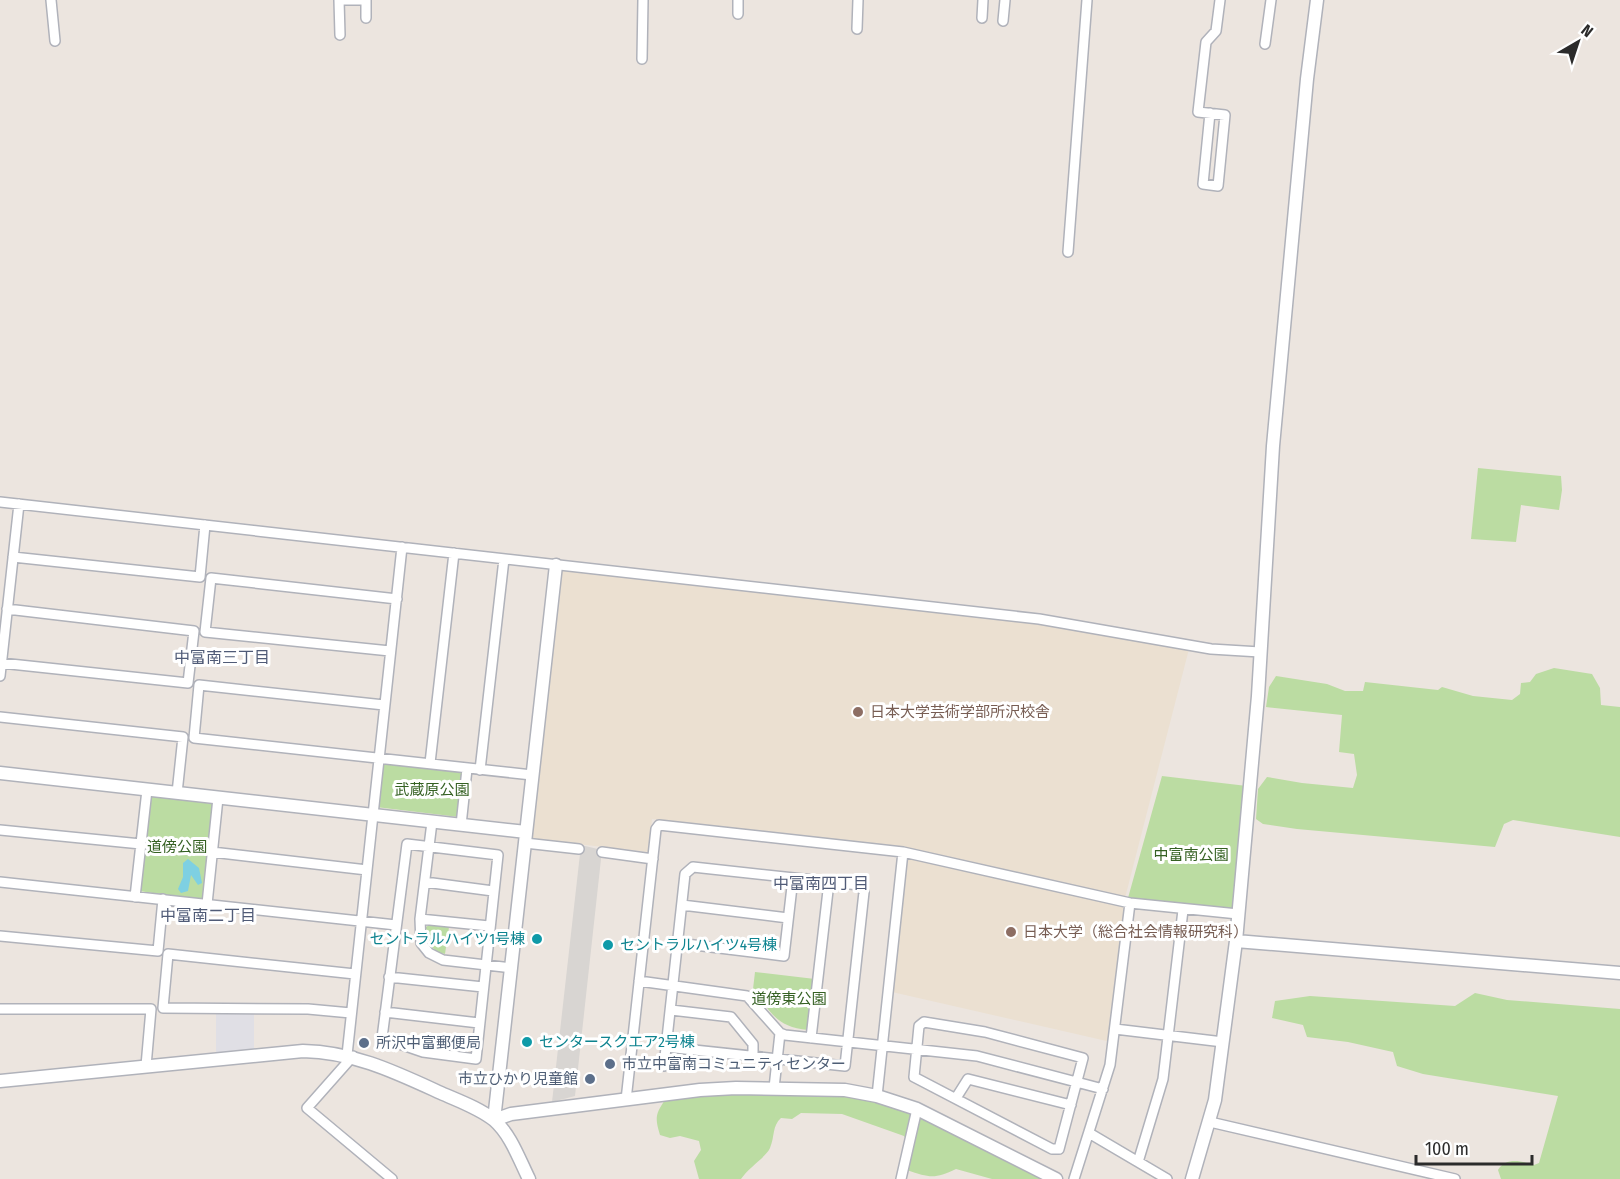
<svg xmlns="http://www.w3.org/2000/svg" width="1620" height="1179" viewBox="0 0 1620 1179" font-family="'Fira Sans Condensed','Noto Sans JP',sans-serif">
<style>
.industrial{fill:#e0dfe5}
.education{fill:#ebe0d1}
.green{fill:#bbdca2}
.plaza{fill:#d8d5d2}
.water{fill:#7ed0e2}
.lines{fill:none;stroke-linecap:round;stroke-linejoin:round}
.street-casing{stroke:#b0b2ba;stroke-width:12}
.secondary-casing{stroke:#b0b2ba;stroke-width:15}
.street{stroke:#fff;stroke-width:9}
.secondary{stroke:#fff;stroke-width:12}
.education-dot{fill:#8d6e63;stroke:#fff;stroke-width:2}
.culture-dot{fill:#0f9aa8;stroke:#fff;stroke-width:2}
.service-dot{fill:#5c6f8a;stroke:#fff;stroke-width:2}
.labels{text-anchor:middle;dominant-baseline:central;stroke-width:6;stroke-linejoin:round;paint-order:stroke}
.education-label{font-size:15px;fill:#785e54;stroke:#fff;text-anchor:start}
.park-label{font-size:15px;fill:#356123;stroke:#fff}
.culture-label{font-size:15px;fill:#0d838f;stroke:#fff;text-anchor:start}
.service-label{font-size:15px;fill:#4e5e75;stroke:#fff;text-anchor:start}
.neighbourhood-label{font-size:16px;fill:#505b77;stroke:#fff}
</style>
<rect width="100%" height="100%" fill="#ece5df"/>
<!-- industrial -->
<path class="industrial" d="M 216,1014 L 254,1014 L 254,1049 L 216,1053 Z"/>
<!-- education -->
<path class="education" d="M 560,568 L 1033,623 L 1189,649 L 1125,898 L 904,848 L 652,819 L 649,852 L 532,839 L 534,826 L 531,823 Z
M 909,856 L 1124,905 L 1111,1042 L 892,992 L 906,858 Z"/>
<!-- green -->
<path class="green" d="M 1478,468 L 1561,476 L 1562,490 L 1559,510 L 1521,505 L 1516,542 L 1471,539 Z
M 1554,668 L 1592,674 L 1600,688 L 1601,705 L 1620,707 L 1620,837 L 1513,820 L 1504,824 L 1495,847 L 1297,829 L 1263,824 L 1256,819 L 1258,789 L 1267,777 L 1302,783 L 1353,788 L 1357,775 L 1354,754 L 1339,752 L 1342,715 L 1266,707 L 1269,687 L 1276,676 L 1327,684 L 1345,691 L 1363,691 L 1365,682 L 1438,690 L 1442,687 L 1473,696 L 1512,700 L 1520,694 L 1521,683 L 1530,682 L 1536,674 Z
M 381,763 L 462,771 L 459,817 L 376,807 Z
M 1162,776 L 1247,786 L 1233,910 L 1128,898 Z
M 150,796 L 214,804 L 204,898 L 202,900 L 139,891 Z
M 429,925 L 449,927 L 445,954 C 431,951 425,941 426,927 Z
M 755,972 L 815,979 L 808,1030 C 777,1027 771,1013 753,989 Z
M 1475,993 L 1507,1000 L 1620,1009 L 1620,1179 L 1501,1179 L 1498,1170 C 1506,1157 1521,1161 1534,1165 L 1539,1163 L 1558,1096 L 1423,1074 L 1397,1066 L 1393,1052 L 1348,1042 L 1307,1037 L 1303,1025 L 1272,1018 L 1275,1001 L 1310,996 L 1455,1006 Z
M 783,1092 L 861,1098 L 909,1113 L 1047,1179 L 992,1179 L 956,1169 C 935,1179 930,1178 907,1170 L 912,1147 L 904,1136 L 842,1114 L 801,1113 L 792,1119 L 781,1118 C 772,1126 775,1136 770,1148 C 766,1157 749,1167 741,1179 L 699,1179 L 694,1161 L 701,1150 L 699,1141 L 680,1136 L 670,1138 L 660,1135 C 655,1119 655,1114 665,1100 L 694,1094 Z"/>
<!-- plaza -->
<path class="plaza" d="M 581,845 L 602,850 L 575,1096 L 552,1102 Z"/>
<!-- water -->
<path class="water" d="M 188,859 L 199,868 L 202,883 L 198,885 L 191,875 L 188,891 L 181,893 L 178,889 L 183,877 L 183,863 Z"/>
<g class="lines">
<defs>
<path id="street" d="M 51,0 L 55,41
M 339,0 L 366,0 L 366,18
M 339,0 L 340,35
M 738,14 L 738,0
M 982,18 L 983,0
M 1003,21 L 1005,0
M 857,29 L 858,0
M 1265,44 L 1271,0
M 642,59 L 643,0
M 1210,113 L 1203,184 L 1218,186 L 1225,115 L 1198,112 L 1206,42 L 1216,31 L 1220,0
M 1068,252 L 1087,0
M 0,502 L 1039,619 L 1211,649 L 1260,652
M 13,557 L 200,577 L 205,525
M 390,651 L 205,632 L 211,578 L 397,599
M 1,663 L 188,683 L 194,631 L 7,609
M 0,676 L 19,504
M 384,705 L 199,685 L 194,738 L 532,775
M 0,717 L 183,737 L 177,793
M 430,763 L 454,553
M 480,770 L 504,559
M 432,822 L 420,919 L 421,943 L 429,953 L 443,960 L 512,968
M 461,825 L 467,769
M 0,830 L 141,844
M 525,843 L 579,849
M 407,844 L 498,855 L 476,1059 L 423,1052 L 382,1038 Z
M 212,852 L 367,870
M 602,852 L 653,859
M 0,882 L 396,925
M 425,882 L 493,891
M 135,897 L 147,790
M 207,904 L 218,798
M 682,905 L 788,918
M 420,919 L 489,926
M 0,936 L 158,951 L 163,899
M 678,943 L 784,956 L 793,878
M 389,977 L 483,987
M 639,981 L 747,996 L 780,1033 L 774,1088
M 0,1009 L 151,1009 L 146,1066
M 671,1010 L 731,1017 L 753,1044 L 753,1057
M 385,1012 L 479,1023
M 351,1013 L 308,1009 L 163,1008 L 168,954 L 355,974
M 924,1022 L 985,1032 L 1083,1058 L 1059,1149 L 1052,1149 L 914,1077 L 919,1026 Z
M 1115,1029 L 1223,1042
M 780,1033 L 785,1035 L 977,1056 L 1103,1089
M 811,1038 L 829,882
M 347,1055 L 402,547
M 353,1056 L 307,1108 L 392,1179
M 664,1066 C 671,1002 678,938 685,874 L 693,867 L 859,885 L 864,892 L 845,1066 L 666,1047
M 877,1096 L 903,852
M 956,1098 L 968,1079 L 1071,1105
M 626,1100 L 656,829 L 659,825 L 903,852 L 1130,903 L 1238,914
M 1210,1122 L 1455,1179
M 1089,1133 L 1167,1179
M 1138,1162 L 1163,1079 L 1183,910
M 901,1179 L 917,1109
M 1074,1179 L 1110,1065 L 1130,903"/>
<path id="secondary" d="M 0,773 L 526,832
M 1236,941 L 1620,973
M 0,1081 L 303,1051 C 354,1052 395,1072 441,1093 C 459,1101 479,1108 494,1120 C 511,1135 519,1159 529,1179
M 494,1120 L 511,1114 L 700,1090 L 736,1088 L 845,1090 L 877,1096 L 917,1109 L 1056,1179
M 494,1120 L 556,565
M 1192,1179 L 1215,1100 L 1236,941 L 1258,696 L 1273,446 L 1307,79 L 1317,0"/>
</defs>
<!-- street casing -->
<use href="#street" class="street-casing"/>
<!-- secondary casing -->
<use href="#secondary" class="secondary-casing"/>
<!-- street -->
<use href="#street" class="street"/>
<!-- secondary -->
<use href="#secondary" class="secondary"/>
</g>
<!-- markers -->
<g class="education-dot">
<circle cx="858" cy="712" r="6"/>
<circle cx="1011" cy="932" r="6"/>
</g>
<g class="culture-dot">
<circle cx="537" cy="939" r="6"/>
<circle cx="608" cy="945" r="6"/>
<circle cx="527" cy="1042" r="6"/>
</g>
<g class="service-dot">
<circle cx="364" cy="1043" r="6"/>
<circle cx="610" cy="1064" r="6"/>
<circle cx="590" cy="1079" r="6"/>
</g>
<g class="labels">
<!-- education labels -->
<g class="education-label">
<text x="870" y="712">日本大学芸術学部所沢校舎</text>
<text x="1023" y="932">日本大学（総合社会情報研究科）</text>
</g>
<!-- park labels -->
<g class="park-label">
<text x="432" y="790">武蔵原公園</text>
<text x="177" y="847">道傍公園</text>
<text x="1191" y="855">中富南公園</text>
<text x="789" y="999">道傍東公園</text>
</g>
<!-- culture labels -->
<g class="culture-label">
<text x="525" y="939" text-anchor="end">セントラルハイツ1号棟</text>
<text x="620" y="945">セントラルハイツ4号棟</text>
<text x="539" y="1042">センタースクエア2号棟</text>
</g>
<!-- service labels -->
<g class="service-label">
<text x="376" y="1043">所沢中富郵便局</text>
<text x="622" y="1064">市立中富南コミュニティセンター</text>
<text x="578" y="1079" text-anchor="end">市立ひかり児童館</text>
</g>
<!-- neighbourhood labels -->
<g class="neighbourhood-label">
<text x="222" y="657">中富南三丁目</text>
<text x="821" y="883">中富南四丁目</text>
<text x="208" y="915">中富南二丁目</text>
</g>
</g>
<!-- north arrow -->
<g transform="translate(1578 42) rotate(39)" stroke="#ffffff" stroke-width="4.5" paint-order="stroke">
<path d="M0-4.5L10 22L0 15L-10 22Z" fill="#2b2b2b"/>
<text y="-9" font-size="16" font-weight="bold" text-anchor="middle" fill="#2b2b2b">N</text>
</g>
<!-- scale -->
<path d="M1416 1155v9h116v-9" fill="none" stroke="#2b2b2b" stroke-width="3"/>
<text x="1425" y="1155" font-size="18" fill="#2b2b2b" stroke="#ffffff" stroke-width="4.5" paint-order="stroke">100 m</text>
</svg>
